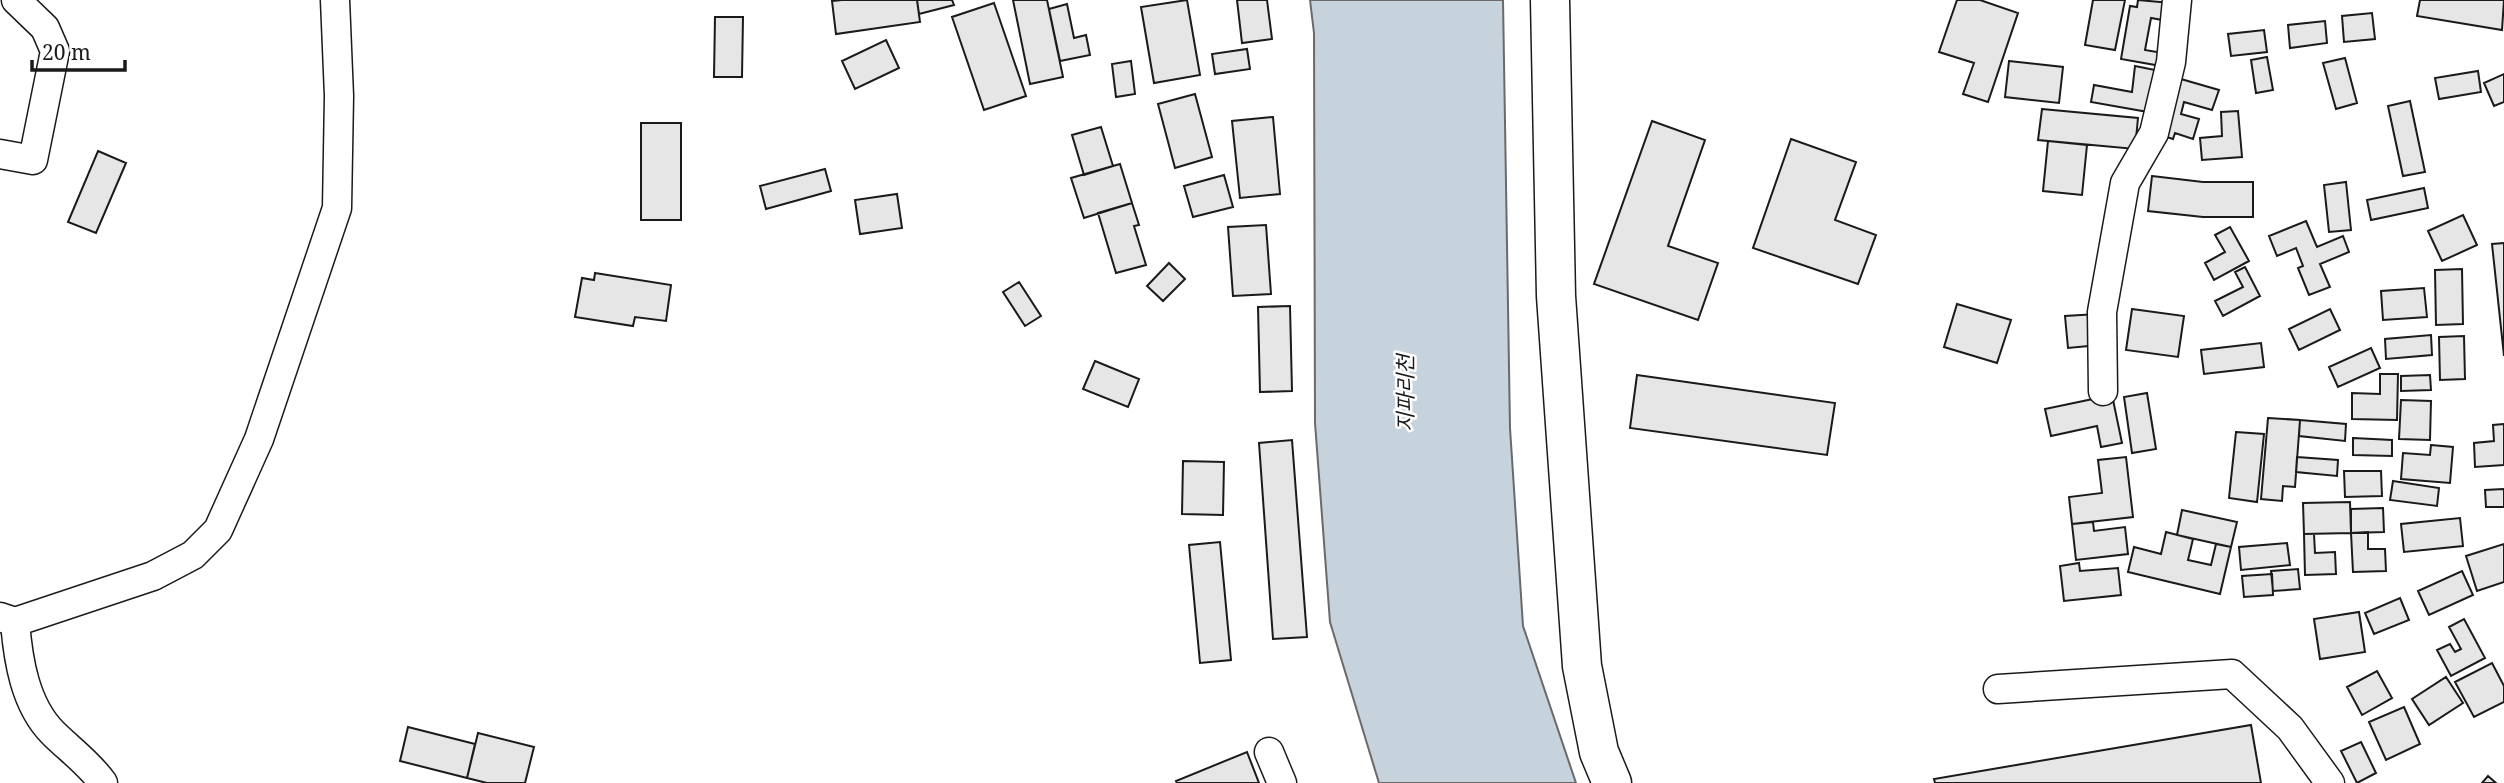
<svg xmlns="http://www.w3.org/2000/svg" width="2504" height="783" viewBox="0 0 2504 783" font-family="'Noto Serif','Noto Sans KR',serif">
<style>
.water{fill:#c6d2dc;stroke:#6a6a6a;stroke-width:2}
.building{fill:#e6e6e6;stroke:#1a1a1a;stroke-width:2}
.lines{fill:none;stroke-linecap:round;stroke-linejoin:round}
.street-casing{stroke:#1a1a1a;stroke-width:31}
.secondary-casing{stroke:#1a1a1a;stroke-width:41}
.street{stroke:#fff;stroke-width:28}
.secondary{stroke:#fff;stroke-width:38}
.labels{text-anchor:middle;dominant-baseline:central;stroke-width:5;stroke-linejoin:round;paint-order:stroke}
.water-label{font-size:21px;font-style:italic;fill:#1a1a1a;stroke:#fff}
</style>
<rect width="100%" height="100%" fill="#fff"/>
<!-- water -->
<path class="water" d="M 1310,0 L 1503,0 L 1510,428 L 1523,626 L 1576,783 L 1379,783 L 1330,622 L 1315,423 L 1314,33 Z"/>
<!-- building -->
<path class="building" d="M 842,0 L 917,0 L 920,22 L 836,34 L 832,1 Z
M 917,0 L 952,0 L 954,5 L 919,14 Z
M 1013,0 L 1047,0 L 1063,77 L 1030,84 Z
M 1187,0 L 1200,75 L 1154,83 L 1141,7 Z
M 1237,0 L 1267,0 L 1272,39 L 1242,43 Z
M 1957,0 L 1980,0 L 2018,13 L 1988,102 L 1963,94 L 1974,63 L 1939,52 Z
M 2093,0 L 2125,0 L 2115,50 L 2085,45 Z
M 2138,0 L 2171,3 L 2168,21 L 2151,18 L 2145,50 L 2163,53 L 2161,66 L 2121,59 L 2130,6 L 2137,7 Z
M 2420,0 L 2504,0 L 2502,30 L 2417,16 Z
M 994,3 L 1026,96 L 984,110 L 952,17 Z
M 1067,4 L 1074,38 L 1086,35 L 1090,55 L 1060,61 L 1049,9 Z
M 2372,13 L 2375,39 L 2344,42 L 2342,16 Z
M 715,17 L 743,17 L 742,77 L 714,77 Z
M 2325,21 L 2327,43 L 2290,48 L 2288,25 Z
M 2264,30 L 2267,52 L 2231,56 L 2228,34 Z
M 886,40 L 899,68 L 855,89 L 842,61 Z
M 1247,49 L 1250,69 L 1215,74 L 1212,54 Z
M 2267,57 L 2273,90 L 2256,93 L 2251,60 Z
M 2345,58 L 2357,103 L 2336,109 L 2323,63 Z
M 1131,61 L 1135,94 L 1116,97 L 1112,64 Z
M 2009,61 L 2063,67 L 2059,103 L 2005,97 Z
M 2135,66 L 2155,70 L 2148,112 L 2091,102 L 2094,85 L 2132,92 Z
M 2478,71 L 2481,92 L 2439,99 L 2435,78 Z
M 2504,74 L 2504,102 L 2494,106 L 2484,83 Z
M 2174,77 L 2219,90 L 2212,110 L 2184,102 L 2181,114 L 2199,119 L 2193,139 L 2175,133 L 2173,139 L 2157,134 Z
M 1195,94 L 1212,157 L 1175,168 L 1158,104 Z
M 2410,101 L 2425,172 L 2403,176 L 2388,106 Z
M 2042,109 L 2138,118 L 2135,149 L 2038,140 Z
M 2238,111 L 2242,157 L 2202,160 L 2200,138 L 2222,136 L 2221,112 Z
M 1273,117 L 1280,194 L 1240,198 L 1232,121 Z
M 1652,121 L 1705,140 L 1668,246 L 1718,263 L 1698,320 L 1594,284 Z
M 641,123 L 681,123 L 681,220 L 641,220 Z
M 1101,127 L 1113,166 L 1084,175 L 1072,135 Z
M 1791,139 L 1856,162 L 1835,220 L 1876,235 L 1858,284 L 1753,248 Z
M 2048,141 L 2087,145 L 2082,195 L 2043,191 Z
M 98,151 L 126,163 L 96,233 L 68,222 Z
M 1120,164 L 1132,203 L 1084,218 L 1071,178 Z
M 825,169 L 831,191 L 766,209 L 760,186 Z
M 1224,175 L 1233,207 L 1193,217 L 1184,186 Z
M 2152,176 L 2203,182 L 2253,182 L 2253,217 L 2203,217 L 2148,211 Z
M 2346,182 L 2351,230 L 2329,232 L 2324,185 Z
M 2424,188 L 2428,208 L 2371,220 L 2367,200 Z
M 897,194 L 902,228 L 860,234 L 855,200 Z
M 1132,203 L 1139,225 L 1134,226 L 1146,265 L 1116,273 L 1098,213 Z
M 2463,215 L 2477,245 L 2442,261 L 2428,231 Z
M 2306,221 L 2317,247 L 2343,236 L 2349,252 L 2320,264 L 2330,287 L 2309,295 L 2298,268 L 2303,266 L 2296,248 L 2277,256 L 2269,236 Z
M 1266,225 L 1271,294 L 1233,296 L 1228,227 Z
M 2230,227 L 2249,261 L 2214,280 L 2205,263 L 2225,252 L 2215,235 Z
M 2504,243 L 2504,356 L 2492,244 Z
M 1169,263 L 1185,279 L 1163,301 L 1147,286 Z
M 2245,267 L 2260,296 L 2223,316 L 2215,301 L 2243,287 L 2235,272 Z
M 2462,269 L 2463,324 L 2436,325 L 2435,270 Z
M 595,273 L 671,285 L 666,321 L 635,317 L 633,326 L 575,317 L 582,278 L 594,280 Z
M 1019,282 L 1041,316 L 1025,326 L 1003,292 Z
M 2424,288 L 2427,317 L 2383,320 L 2381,291 Z
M 1957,304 L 2011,320 L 1997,363 L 1944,347 Z
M 1290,306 L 1292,391 L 1260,392 L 1258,307 Z
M 2132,309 L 2184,316 L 2178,357 L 2126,350 Z
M 2330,309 L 2340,330 L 2299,350 L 2289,329 Z
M 2097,314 L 2099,345 L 2068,348 L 2065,316 Z
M 2431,335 L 2432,355 L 2386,359 L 2385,339 Z
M 2464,336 L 2465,379 L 2440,380 L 2439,337 Z
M 2261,343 L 2264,367 L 2204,374 L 2201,350 Z
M 2371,348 L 2380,368 L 2338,387 L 2329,367 Z
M 1095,361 L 1139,379 L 1128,407 L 1083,389 Z
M 2380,374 L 2398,374 L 2397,420 L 2352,419 L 2352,393 L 2380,394 Z
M 1637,375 L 1835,403 L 1827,455 L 1630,428 Z
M 2430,375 L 2431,390 L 2401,391 L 2401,376 Z
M 2147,393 L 2156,449 L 2132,453 L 2124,397 Z
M 2112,395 L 2122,443 L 2101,447 L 2097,426 L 2051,436 L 2045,409 Z
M 2401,400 L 2431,401 L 2430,440 L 2399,439 Z
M 2268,418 L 2300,420 L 2295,487 L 2283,486 L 2282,501 L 2261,499 Z
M 2300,420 L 2346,424 L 2345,441 L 2299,436 Z
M 2504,424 L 2504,465 L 2475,467 L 2474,443 L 2494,441 L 2493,425 Z
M 2236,432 L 2264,434 L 2257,502 L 2229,498 Z
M 2353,438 L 2392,440 L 2392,456 L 2353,455 Z
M 1292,440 L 1307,637 L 1273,639 L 1259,443 Z
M 2431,445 L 2453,447 L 2450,483 L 2401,479 L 2403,453 L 2430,455 Z
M 2126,457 L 2133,517 L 2072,524 L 2069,497 L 2102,493 L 2098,460 Z
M 2297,457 L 2338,460 L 2337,476 L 2296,472 Z
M 1183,461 L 1224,462 L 1223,515 L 1182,514 Z
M 2344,471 L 2381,471 L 2382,496 L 2345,497 Z
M 2393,481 L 2439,488 L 2437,506 L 2390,500 Z
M 2504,489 L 2504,507 L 2486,507 L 2485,490 Z
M 2350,502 L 2351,533 L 2304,534 L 2303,503 Z
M 2383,508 L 2384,532 L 2351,533 L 2351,509 Z
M 2182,510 L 2237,522 L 2231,547 L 2177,535 Z
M 2460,518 L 2463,546 L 2404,552 L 2401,524 Z
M 2093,522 L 2094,531 L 2125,527 L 2128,554 L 2076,560 L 2072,524 Z
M 2166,532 L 2193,539 L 2188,560 L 2211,565 L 2216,544 L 2231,547 L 2220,594 L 2128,572 L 2134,547 L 2161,554 Z
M 2368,532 L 2368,549 L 2385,549 L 2386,571 L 2353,572 L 2351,533 Z
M 2304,534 L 2314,534 L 2315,553 L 2335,552 L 2336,574 L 2305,575 Z
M 1220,542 L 1231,660 L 1200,663 L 1189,545 Z
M 2287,543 L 2290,565 L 2241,570 L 2239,547 Z
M 2504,544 L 2504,582 L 2477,591 L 2466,556 Z
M 2079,563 L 2080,571 L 2118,568 L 2121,595 L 2064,601 L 2060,566 Z
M 2298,569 L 2300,589 L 2273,591 L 2271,571 Z
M 2462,571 L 2473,595 L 2429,615 L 2418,591 Z
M 2272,574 L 2273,595 L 2244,597 L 2242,576 Z
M 2400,598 L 2409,620 L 2374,634 L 2365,613 Z
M 2359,612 L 2365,652 L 2320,659 L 2314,619 Z
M 2464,619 L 2485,658 L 2451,676 L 2437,650 L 2450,644 L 2455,652 L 2461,649 L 2449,627 Z
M 2492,663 L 2504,686 L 2504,702 L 2474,717 L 2455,682 Z
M 2377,671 L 2392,698 L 2362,715 L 2347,687 Z
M 2446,677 L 2463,703 L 2429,725 L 2412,699 Z
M 2404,707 L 2420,744 L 2386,760 L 2369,722 Z
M 2251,725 L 2261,783 L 1935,783 L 1934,779 Z
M 408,727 L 475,744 L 467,778 L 400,761 Z
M 478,733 L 534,747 L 525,783 L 487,783 L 467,778 Z
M 2361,742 L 2376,773 L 2357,783 L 2341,751 Z
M 1247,752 L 1259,783 L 1177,783 L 1176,781 Z
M 2488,776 L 2496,783 L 2482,783 Z"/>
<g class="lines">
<defs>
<path id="street" d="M 0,154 L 33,160 L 55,51 L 45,28 L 16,0
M 2103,391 L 2102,312 L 2125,183 L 2154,133 L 2171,62 L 2177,0
M 0,617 L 15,622 L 153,576 L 193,555 L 218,530 L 259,439 L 337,208 L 339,96 L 335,0
M 15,622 C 18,660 25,705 53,733 C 69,749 90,764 103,783
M 1998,689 L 2232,674 L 2290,728 L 2330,783
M 1269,752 L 1282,783"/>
<path id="secondary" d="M 1550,0 L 1556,296 L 1582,666 L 1599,752 L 1612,783"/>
</defs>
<!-- street casing -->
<use href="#street" class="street-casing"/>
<!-- secondary casing -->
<use href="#secondary" class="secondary-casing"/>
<!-- street -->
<use href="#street" class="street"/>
<!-- secondary -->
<use href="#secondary" class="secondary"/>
</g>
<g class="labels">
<!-- water labels -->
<g class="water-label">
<text transform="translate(1405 393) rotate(-90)">지파리천</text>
</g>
</g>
<!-- scale -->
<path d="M32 60v10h93v-10" fill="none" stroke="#1a1a1a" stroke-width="3.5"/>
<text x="42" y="60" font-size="21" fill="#1a1a1a" stroke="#ffffff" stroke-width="5" paint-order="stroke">20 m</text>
</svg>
